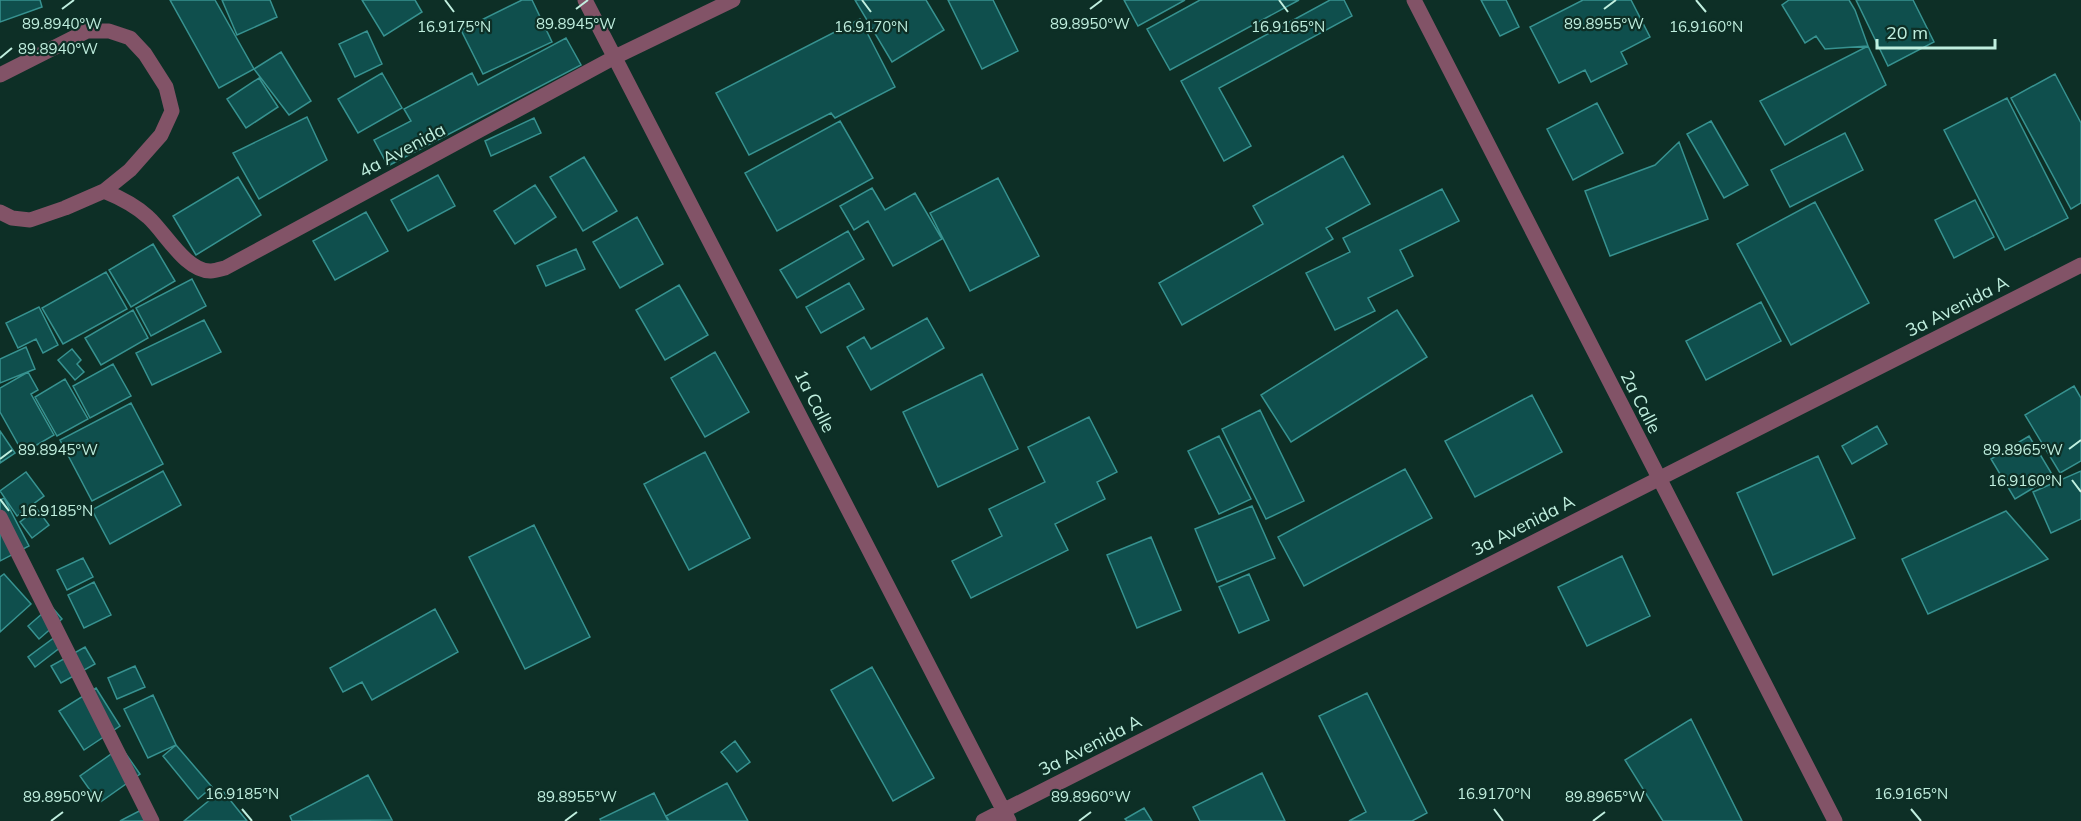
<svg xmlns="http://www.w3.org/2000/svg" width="2081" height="821" viewBox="0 0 2081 821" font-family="Mulish,sans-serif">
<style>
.building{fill:#0f4f4d;stroke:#379290;stroke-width:1.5}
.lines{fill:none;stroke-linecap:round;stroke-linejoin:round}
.service{stroke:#825367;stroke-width:15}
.minor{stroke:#825367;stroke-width:15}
.ticks{fill:none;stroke:#c0efdf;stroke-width:2}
.labels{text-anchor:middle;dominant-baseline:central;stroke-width:4.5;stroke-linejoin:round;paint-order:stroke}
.street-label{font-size:18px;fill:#c0efdf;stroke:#0d2f26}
.ticks-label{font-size:15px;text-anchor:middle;fill:#c0efdf;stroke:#0d2f26;stroke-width:4.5;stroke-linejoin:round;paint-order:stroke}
</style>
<rect width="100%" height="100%" fill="#0d2f26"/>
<!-- building -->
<path class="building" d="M 0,0 L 40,0 L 42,7 L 0,22 Z
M 170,0 L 215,0 L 254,69 L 219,88 Z
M 222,0 L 270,0 L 277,17 L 237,35 Z
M 362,0 L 415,0 L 422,12 L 384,36 Z
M 522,0 L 532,0 L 552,42 L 483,74 L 461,30 Z
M 855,0 L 926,0 L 944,30 L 892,62 Z
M 948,0 L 993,0 L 1018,51 L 982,69 Z
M 1124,0 L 1185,0 L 1138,26 Z
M 1200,0 L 1299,0 L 1170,70 L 1147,29 Z
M 1330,0 L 1344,0 L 1352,16 L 1219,88 L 1251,146 L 1224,161 L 1181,81 Z
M 1481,0 L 1506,0 L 1519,27 L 1500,36 Z
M 1583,0 L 1631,0 L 1650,37 L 1621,52 L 1627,64 L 1591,82 L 1585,70 L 1559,83 L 1530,27 Z
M 1789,0 L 1849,0 L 1855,10 L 1868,46 L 1825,49 L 1816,36 L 1805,43 L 1782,5 Z
M 1856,0 L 1913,0 L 1934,42 L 1888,66 Z
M 860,19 L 895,87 L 835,118 L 831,113 L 749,155 L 716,93 Z
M 367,31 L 382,64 L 355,77 L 339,44 Z
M 566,38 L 581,65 L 388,166 L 374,140 L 411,121 L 404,109 L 472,73 L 478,85 Z
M 1868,46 L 1886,85 L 1785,145 L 1760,101 Z
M 281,52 L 311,101 L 289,115 L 254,69 Z
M 382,73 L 402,108 L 358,133 L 338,99 Z
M 2055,74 L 2081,123 L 2081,203 L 2071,209 L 2011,98 Z
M 259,78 L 278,107 L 246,128 L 227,99 Z
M 2007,98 L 2068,218 L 2005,250 L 1944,130 Z
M 1597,103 L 1623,153 L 1573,180 L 1547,129 Z
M 307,117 L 327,160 L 259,199 L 233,153 Z
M 534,118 L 541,133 L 491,156 L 485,141 Z
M 840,121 L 873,178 L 777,231 L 745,173 Z
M 1711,121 L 1748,185 L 1724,198 L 1687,134 Z
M 1845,133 L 1863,170 L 1790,207 L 1771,170 Z
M 1679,142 L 1708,219 L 1610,256 L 1585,191 L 1655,165 Z
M 1343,156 L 1370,204 L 1326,228 L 1333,239 L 1182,325 L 1159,283 L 1263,224 L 1253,206 Z
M 584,157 L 617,211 L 583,231 L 550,177 Z
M 438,175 L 455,206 L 408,231 L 391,200 Z
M 238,177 L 261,215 L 196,255 L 173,216 Z
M 998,178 L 1039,256 L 970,291 L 930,213 Z
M 535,185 L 556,217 L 515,244 L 494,211 Z
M 872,188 L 885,210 L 915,193 L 942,239 L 893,266 L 868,221 L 854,230 L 840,206 Z
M 1442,189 L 1459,221 L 1400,250 L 1413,276 L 1368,298 L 1375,311 L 1335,330 L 1306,273 L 1350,252 L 1343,238 Z
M 1975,200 L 1994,237 L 1954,258 L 1935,220 Z
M 1815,202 L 1869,303 L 1791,345 L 1737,244 Z
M 366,212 L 388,251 L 335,280 L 313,241 Z
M 637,217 L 663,264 L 620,288 L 593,242 Z
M 848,231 L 864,259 L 797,298 L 780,270 Z
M 153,244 L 175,281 L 131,307 L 109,270 Z
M 576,249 L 585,269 L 546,286 L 537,266 Z
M 106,272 L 127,309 L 63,344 L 42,308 Z
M 192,279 L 206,306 L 151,336 L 136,308 Z
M 849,283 L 864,309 L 821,333 L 806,307 Z
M 679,285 L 708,335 L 665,360 L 636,310 Z
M 1761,302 L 1781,341 L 1706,380 L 1686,341 Z
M 39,307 L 58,345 L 43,353 L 36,339 L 18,348 L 6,323 Z
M 133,310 L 148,338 L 101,365 L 85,338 Z
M 1397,310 L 1427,357 L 1291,442 L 1261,395 Z
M 927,318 L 944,348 L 871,390 L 847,347 L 864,337 L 871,349 Z
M 204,320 L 221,352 L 152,385 L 136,353 Z
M 26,347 L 35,369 L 0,383 L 0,359 Z
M 72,349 L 81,360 L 77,364 L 84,372 L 75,380 L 58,360 Z
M 715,352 L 749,412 L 705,437 L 671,378 Z
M 113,364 L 131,396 L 90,418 L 73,386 Z
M 28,372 L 38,390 L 31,394 L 54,435 L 23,453 L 0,412 L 0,388 Z
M 982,374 L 1018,449 L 938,487 L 903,412 Z
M 65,379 L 88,419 L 57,436 L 35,397 Z
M 2074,386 L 2081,398 L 2081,461 L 2060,473 L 2025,415 Z
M 1532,395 L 1562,452 L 1475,497 L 1445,441 Z
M 131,403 L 163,464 L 92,501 L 60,440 Z
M 1260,410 L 1304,501 L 1266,519 L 1222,429 Z
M 1089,417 L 1117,472 L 1097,482 L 1105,499 L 1055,524 L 1068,550 L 971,598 L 952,561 L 1002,536 L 989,509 L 1045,482 L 1028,447 Z
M 1877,426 L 1887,444 L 1852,464 L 1842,446 Z
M 0,431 L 15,453 L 0,463 Z
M 1219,436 L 1251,499 L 1219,514 L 1188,451 Z
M 2029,436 L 2053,476 L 2015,499 L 1991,459 Z
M 705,452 L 750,538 L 689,570 L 644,484 Z
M 1818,456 L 1855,538 L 1773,575 L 1737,493 Z
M 1405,469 L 1432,518 L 1304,586 L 1278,537 Z
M 163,471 L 181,505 L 110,544 L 92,510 Z
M 2081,471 L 2081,519 L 2051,533 L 2033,492 Z
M 26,472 L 44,496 L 17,516 L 0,491 Z
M 4,498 L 29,546 L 0,561 L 0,500 Z
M 1252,506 L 1275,558 L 1217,582 L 1195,529 Z
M 37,509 L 49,525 L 32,538 L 20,522 Z
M 2006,511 L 2048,559 L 1928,614 L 1902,559 Z
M 534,525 L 590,637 L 525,669 L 469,557 Z
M 1151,537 L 1181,610 L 1137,628 L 1107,555 Z
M 1622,556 L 1650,616 L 1587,646 L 1558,587 Z
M 83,558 L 93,577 L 67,590 L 57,570 Z
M 4,574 L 31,604 L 0,632 L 0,577 Z
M 1249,574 L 1269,620 L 1239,633 L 1219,587 Z
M 94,582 L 111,615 L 84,628 L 68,595 Z
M 51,606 L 62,619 L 39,639 L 28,626 Z
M 435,609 L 458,652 L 372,700 L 362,682 L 343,692 L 330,668 Z
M 59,634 L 66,643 L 35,667 L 28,657 Z
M 85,647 L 95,664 L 61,683 L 51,666 Z
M 135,666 L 145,687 L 117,699 L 108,678 Z
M 872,667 L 934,778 L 893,801 L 831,690 Z
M 96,688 L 120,726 L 84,750 L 59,711 Z
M 1367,693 L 1427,813 L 1412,821 L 1349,821 L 1366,812 L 1319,716 Z
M 153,695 L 176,745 L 148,758 L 124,709 Z
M 1691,719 L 1742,821 L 1663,821 L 1625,760 Z
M 735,741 L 750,762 L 737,772 L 721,752 Z
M 176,745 L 212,787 L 198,799 L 163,756 Z
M 121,747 L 140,774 L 99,803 L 80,776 Z
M 1262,773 L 1285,821 L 1200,821 L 1193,807 Z
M 368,775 L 392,820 L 292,821 L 290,816 Z
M 727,783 L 748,821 L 669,821 L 666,816 Z
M 222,790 L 247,821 L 184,821 Z
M 654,793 L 668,821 L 601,821 L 600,819 Z
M 145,808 L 152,821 L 120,821 Z
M 1144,808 L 1152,821 L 1127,821 L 1125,819 Z"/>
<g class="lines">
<!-- service -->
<path class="service" d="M 0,517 L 152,821"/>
<!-- minor -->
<path class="minor" d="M 585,0 L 1009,821
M 1414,0 L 1835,821
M 0,75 L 87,31 L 109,31 L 130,38 L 145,54 L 166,87 L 172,111 L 161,135 L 130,170 L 104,191 L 65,208 L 30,220 L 12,218 L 0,212
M 104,191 C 121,198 135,205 148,217 C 165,232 186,272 211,271 C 215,271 221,269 225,268 L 615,57 L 733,0
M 983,821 L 2081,265"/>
</g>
<!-- ticks -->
<path class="ticks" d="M 445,0 L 454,12M 862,0 L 871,12M 1279,0 L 1288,12M 1696,0 L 1706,12M 62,9 L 74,0M 576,9 L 588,0M 1090,9 L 1102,0M 1604,9 L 1616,0M 0,58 L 12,48M 2069,449 L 2081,440M 0,459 L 12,450M 2072,480 L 2081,492M 0,499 L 9,511M 242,809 L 252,821M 1494,809 L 1503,821M 1911,809 L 1921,821M 51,821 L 63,812M 565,821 L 577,812M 1079,821 L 1091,812M 1593,821 L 1605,812"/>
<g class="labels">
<!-- street labels -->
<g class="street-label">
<text transform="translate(402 150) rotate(-28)">4a Avenida</text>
<text transform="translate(1957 306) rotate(-27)">3a Avenida A</text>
<text transform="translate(815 401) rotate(63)">1a Calle</text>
<text transform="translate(1641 402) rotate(63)">2a Calle</text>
<text transform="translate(1523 525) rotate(-27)">3a Avenida A</text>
<text transform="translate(1090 745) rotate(-27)">3a Avenida A</text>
</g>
</g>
<g class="ticks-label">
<text x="62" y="29">89.8940°W</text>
<text x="576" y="29">89.8945°W</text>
<text x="1090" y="29">89.8950°W</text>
<text x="1604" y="29">89.8955°W</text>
<text x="454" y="32">16.9175°N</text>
<text x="871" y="32">16.9170°N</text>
<text x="1288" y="32">16.9165°N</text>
<text x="1706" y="32">16.9160°N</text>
<text x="58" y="54">89.8940°W</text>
<text x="2023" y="455">89.8965°W</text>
<text x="58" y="455">89.8945°W</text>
<text x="2025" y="486">16.9160°N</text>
<text x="56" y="516">16.9185°N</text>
<text x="242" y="799">16.9185°N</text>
<text x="1494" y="799">16.9170°N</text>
<text x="1911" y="799">16.9165°N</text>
<text x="63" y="802">89.8950°W</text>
<text x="577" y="802">89.8955°W</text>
<text x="1091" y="802">89.8960°W</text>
<text x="1605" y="802">89.8965°W</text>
</g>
<!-- scale -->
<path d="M1877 39v9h118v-9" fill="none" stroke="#c0efdf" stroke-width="3"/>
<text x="1886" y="39" font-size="18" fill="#c0efdf" stroke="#0d2f26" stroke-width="4.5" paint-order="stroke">20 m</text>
</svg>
